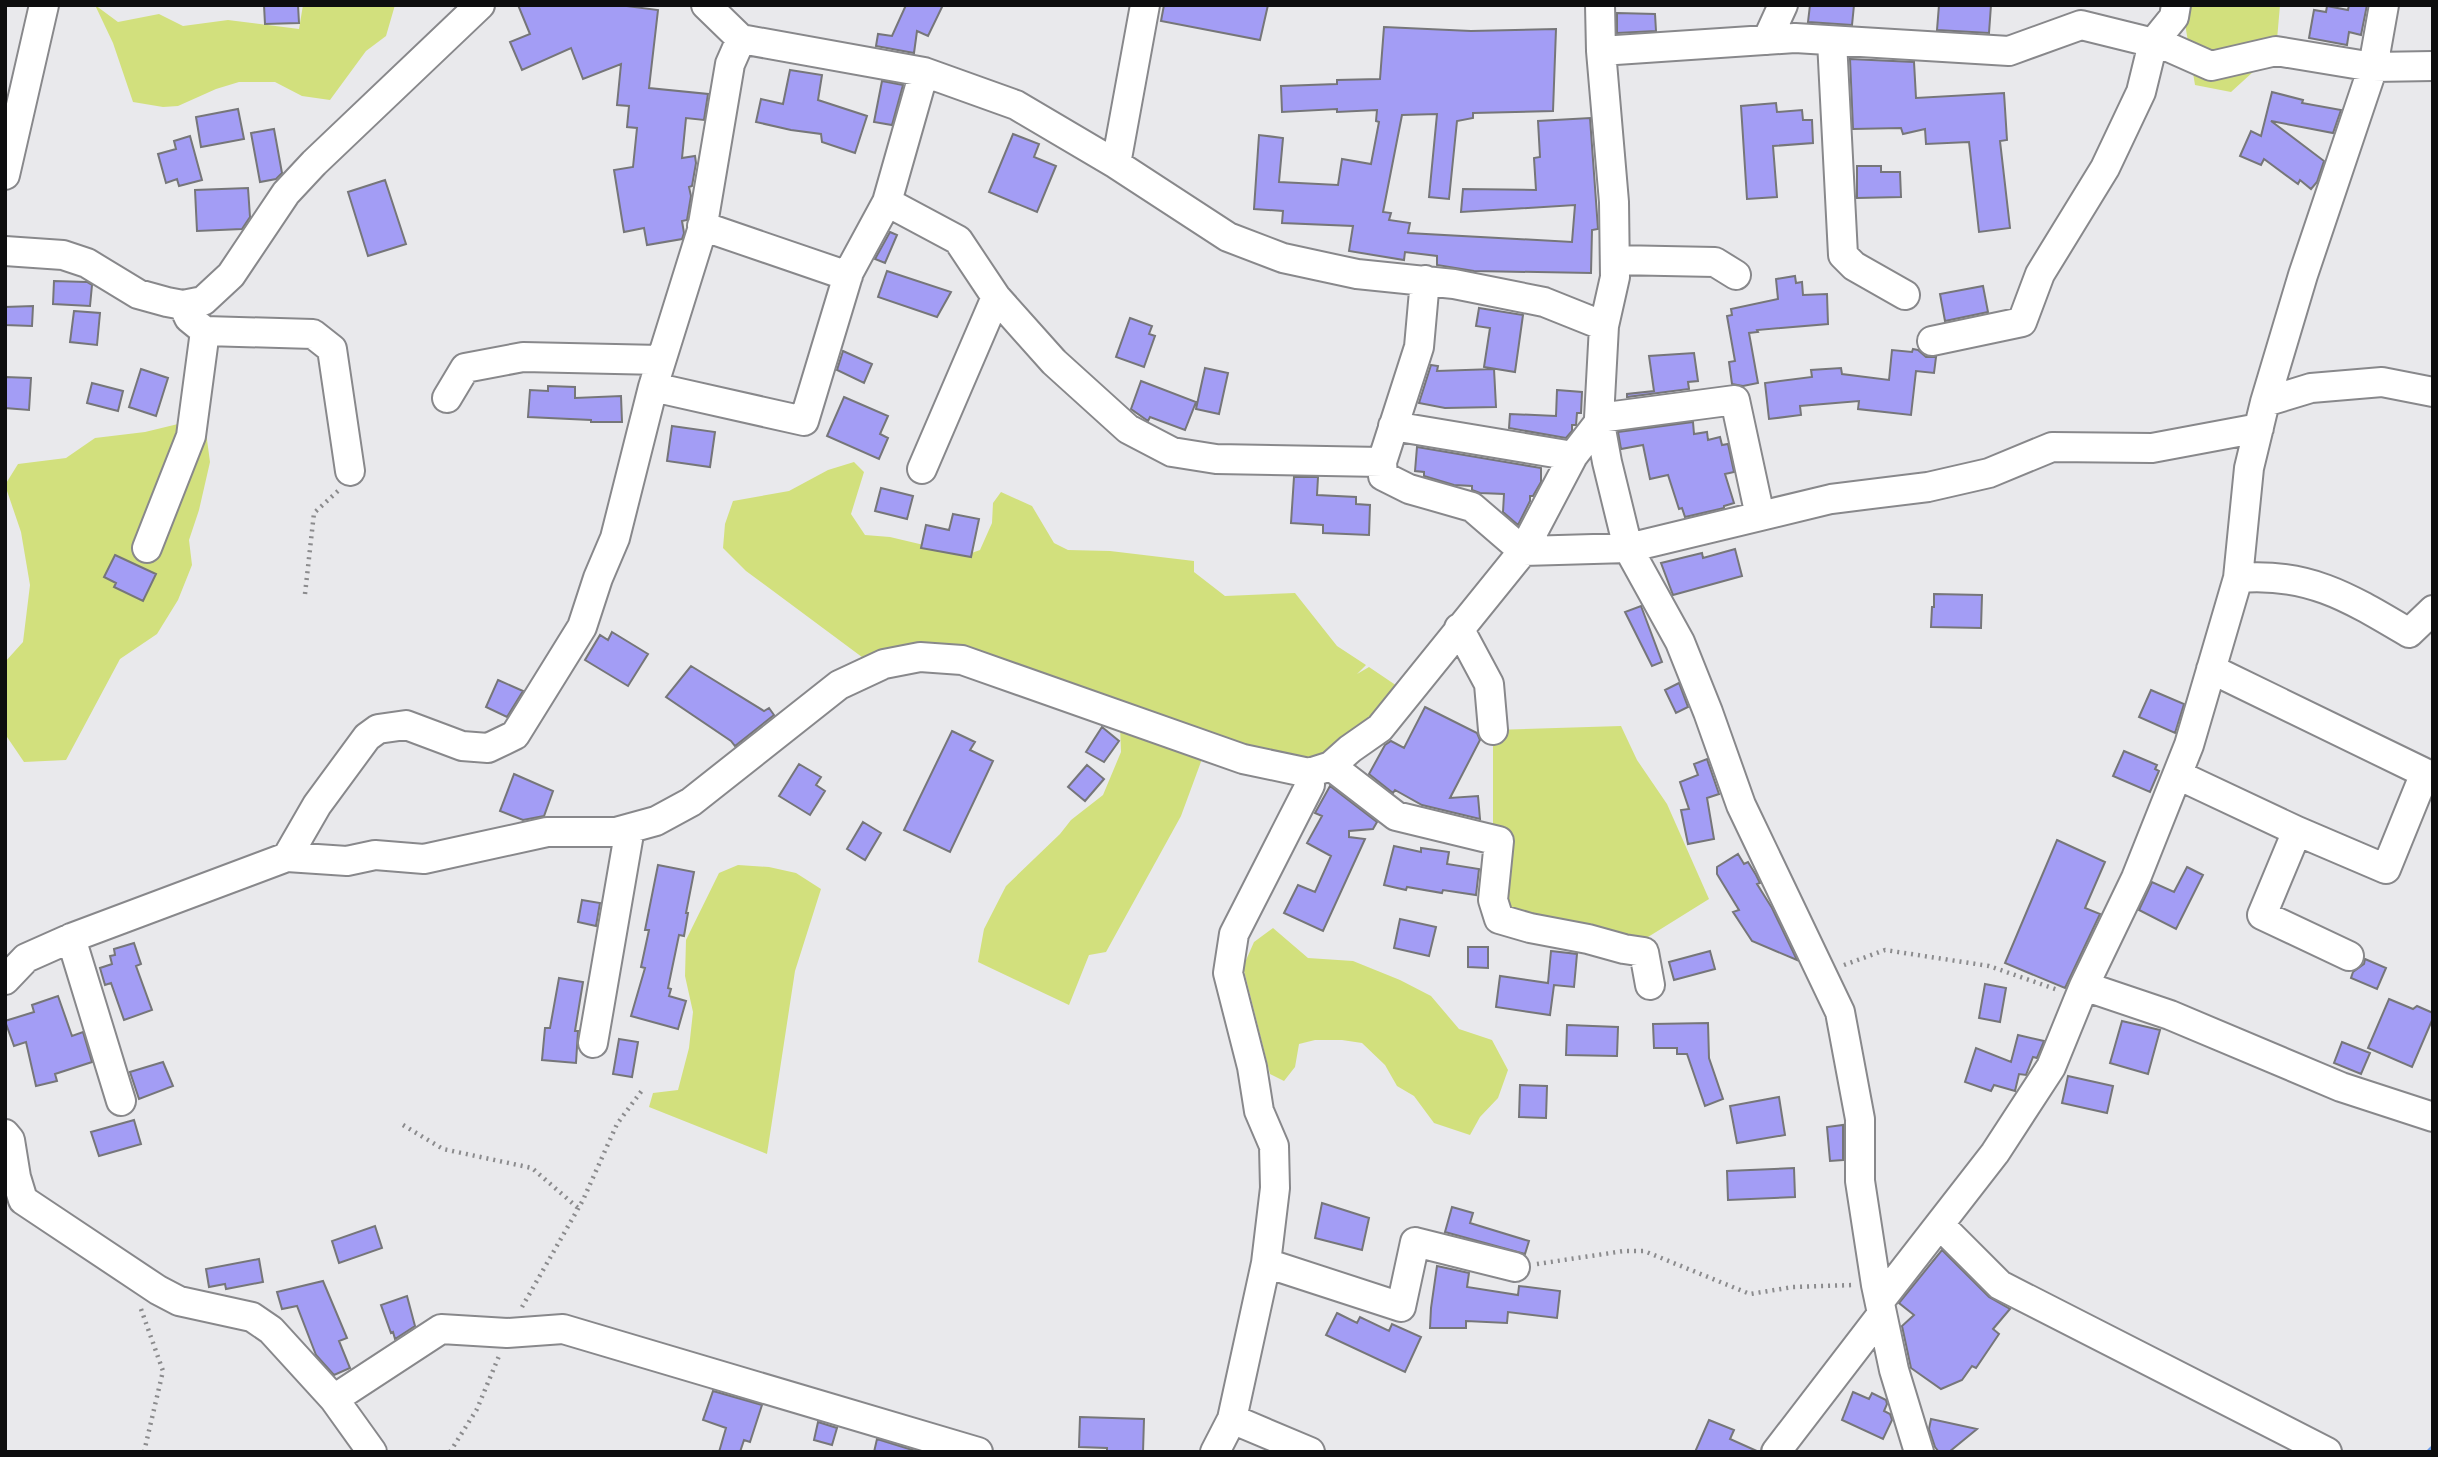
<svg xmlns="http://www.w3.org/2000/svg" width="2438" height="1457" viewBox="0 0 2438 1457" font-family="'Noto Serif',serif">
<style>
.green{fill:#d2e07d}
.lines{fill:none;stroke-linecap:round;stroke-linejoin:round}
.stream{stroke:#699ae7;stroke-width:7}
.building{fill:#a39df5;stroke:#767679;stroke-width:2}
.minor-casing{stroke:#88888b;stroke-width:32}
.path{stroke:#8b8b8d;stroke-width:4.5;stroke-dasharray:2 5;stroke-linecap:butt}
.minor{stroke:#fff;stroke-width:28}
</style>
<rect width="100%" height="100%" fill="#e9e9ec"/>
<!-- green -->
<path class="green" d="M 95,5 L 118,22 L 159,14 L 183,26 L 228,20 L 299,29 L 303,5 L 395,5 L 386,36 L 366,51 L 330,100 L 302,96 L 275,82 L 239,82 L 216,89 L 178,106 L 163,107 L 133,102 L 113,43 Z
M 2182,5 L 2280,5 L 2276,51 L 2231,92 L 2195,85 Z
M 178,424 L 206,432 L 210,462 L 199,510 L 189,540 L 192,565 L 178,600 L 157,634 L 120,659 L 66,760 L 24,762 L 5,734 L 5,662 L 23,642 L 30,585 L 21,532 L 5,485 L 18,464 L 66,458 L 95,438 L 145,432 Z
M 854,462 L 864,472 L 851,514 L 865,535 L 890,537 L 966,555 L 980,550 L 992,523 L 993,503 L 1001,492 L 1032,506 L 1054,543 L 1068,550 L 1110,551 L 1194,561 L 1194,572 L 1225,596 L 1295,593 L 1337,646 L 1366,665 L 1357,674 L 1369,667 L 1403,690 L 1382,726 L 1309,769 L 965,662 L 870,663 L 746,571 L 723,548 L 725,524 L 733,501 L 789,491 L 828,470 Z
M 1120,725 L 1202,759 L 1181,816 L 1106,952 L 1089,955 L 1069,1005 L 978,962 L 984,929 L 1006,886 L 1060,834 L 1071,820 L 1103,795 L 1121,752 Z
M 1621,726 L 1637,760 L 1667,804 L 1709,899 L 1640,942 L 1530,928 L 1493,900 L 1493,730 Z
M 738,865 L 769,867 L 796,873 L 821,889 L 795,971 L 767,1154 L 649,1107 L 653,1093 L 678,1090 L 689,1048 L 693,1012 L 685,976 L 686,940 L 719,873 Z
M 1273,928 L 1308,958 L 1353,961 L 1400,980 L 1431,996 L 1459,1029 L 1492,1040 L 1508,1070 L 1498,1098 L 1480,1117 L 1470,1135 L 1434,1123 L 1414,1096 L 1397,1086 L 1385,1065 L 1362,1043 L 1342,1040 L 1315,1040 L 1299,1044 L 1295,1067 L 1284,1081 L 1270,1074 L 1243,967 L 1254,942 Z"/>
<g class="lines">
<!-- stream -->
<path class="stream" d="M 2430,1452 L 2433,1449"/>
</g>
<!-- building -->
<path class="building" d="M 264,5 L 298,5 L 299,23 L 265,24 Z
M 518,5 L 619,5 L 658,10 L 649,88 L 708,94 L 704,120 L 686,118 L 682,158 L 695,156 L 696,163 L 692,186 L 689,187 L 691,196 L 687,220 L 682,221 L 684,233 L 682,239 L 647,245 L 644,228 L 624,232 L 614,170 L 633,167 L 637,128 L 627,127 L 629,106 L 617,105 L 621,64 L 583,79 L 571,48 L 522,70 L 510,42 L 530,34 Z
M 906,5 L 943,5 L 928,36 L 917,31 L 914,53 L 876,46 L 878,34 L 892,36 Z
M 1164,5 L 1268,5 L 1260,40 L 1161,21 Z
M 1810,5 L 1854,5 L 1852,25 L 1808,22 Z
M 1939,5 L 1991,5 L 1989,33 L 1937,30 Z
M 2349,5 L 2367,5 L 2361,35 L 2349,32 L 2347,45 L 2309,38 L 2314,10 L 2326,12 L 2327,6 L 2348,10 Z
M 1617,13 L 1655,14 L 1656,31 L 1617,33 Z
M 1384,27 L 1471,31 L 1556,29 L 1553,111 L 1473,113 L 1473,118 L 1457,121 L 1449,199 L 1429,197 L 1437,114 L 1402,115 L 1383,212 L 1391,213 L 1389,220 L 1410,223 L 1408,233 L 1572,242 L 1575,205 L 1461,212 L 1463,189 L 1536,190 L 1534,158 L 1540,157 L 1538,121 L 1590,118 L 1598,229 L 1592,230 L 1591,273 L 1474,271 L 1437,265 L 1437,256 L 1405,252 L 1404,260 L 1349,251 L 1353,226 L 1282,223 L 1283,211 L 1254,209 L 1259,135 L 1283,138 L 1279,182 L 1338,185 L 1342,159 L 1371,164 L 1379,122 L 1376,121 L 1377,110 L 1337,112 L 1337,109 L 1282,112 L 1281,86 L 1337,84 L 1337,80 L 1380,79 Z
M 1850,59 L 1914,62 L 1916,98 L 2004,93 L 2007,140 L 2000,141 L 2010,228 L 1979,232 L 1969,142 L 1926,144 L 1925,129 L 1903,134 L 1901,128 L 1853,129 Z
M 790,70 L 822,75 L 818,100 L 867,116 L 855,153 L 822,142 L 821,134 L 791,130 L 756,122 L 761,99 L 783,104 Z
M 882,81 L 903,85 L 892,125 L 874,122 Z
M 2272,92 L 2303,100 L 2302,103 L 2341,110 L 2333,133 L 2271,121 L 2324,161 L 2317,182 L 2311,189 L 2300,180 L 2298,184 L 2264,159 L 2261,165 L 2240,156 L 2251,131 L 2261,136 Z
M 1776,103 L 1777,112 L 1802,110 L 1803,120 L 1812,120 L 1813,143 L 1773,146 L 1777,197 L 1747,199 L 1741,106 Z
M 238,109 L 244,139 L 201,147 L 196,117 Z
M 274,129 L 282,173 L 276,179 L 260,182 L 251,133 Z
M 1013,134 L 1039,144 L 1034,157 L 1056,166 L 1037,212 L 989,192 Z
M 190,136 L 202,180 L 179,186 L 177,179 L 166,183 L 158,154 L 176,149 L 174,141 Z
M 1857,166 L 1881,166 L 1881,172 L 1900,172 L 1901,197 L 1857,198 Z
M 385,180 L 406,244 L 368,256 L 348,192 Z
M 248,188 L 250,217 L 242,229 L 197,231 L 195,190 Z
M 890,232 L 897,235 L 885,263 L 875,259 Z
M 887,271 L 951,292 L 937,317 L 878,297 Z
M 1795,276 L 1796,283 L 1802,282 L 1803,295 L 1827,294 L 1828,324 L 1757,330 L 1758,332 L 1749,333 L 1758,383 L 1743,386 L 1732,384 L 1729,362 L 1735,361 L 1727,316 L 1732,315 L 1731,309 L 1778,299 L 1776,279 Z
M 54,281 L 87,282 L 92,285 L 90,306 L 53,304 Z
M 1983,286 L 1988,312 L 1945,321 L 1940,294 Z
M 33,306 L 32,326 L 5,325 L 5,307 Z
M 1479,308 L 1523,315 L 1515,372 L 1484,367 L 1490,328 L 1476,326 Z
M 74,311 L 100,313 L 97,345 L 70,342 Z
M 1130,318 L 1152,326 L 1149,334 L 1155,336 L 1144,367 L 1116,357 Z
M 1913,349 L 1918,350 L 1926,357 L 1936,357 L 1934,373 L 1916,371 L 1911,415 L 1858,409 L 1859,401 L 1800,406 L 1801,415 L 1769,419 L 1765,383 L 1812,377 L 1811,370 L 1841,368 L 1842,374 L 1889,380 L 1892,350 L 1912,352 Z
M 843,351 L 872,364 L 864,383 L 837,370 Z
M 1694,353 L 1698,381 L 1688,382 L 1689,389 L 1627,397 L 1627,394 L 1654,391 L 1649,356 Z
M 1431,365 L 1438,366 L 1437,371 L 1494,369 L 1496,407 L 1445,408 L 1419,403 Z
M 1205,368 L 1228,373 L 1219,414 L 1196,409 Z
M 141,369 L 168,378 L 156,416 L 129,407 Z
M 5,377 L 31,378 L 29,410 L 5,408 Z
M 1141,381 L 1196,402 L 1185,430 L 1150,417 L 1148,421 L 1131,409 Z
M 92,383 L 123,391 L 118,411 L 87,403 Z
M 548,386 L 575,387 L 575,398 L 621,396 L 622,422 L 591,422 L 591,420 L 528,417 L 530,390 L 548,391 Z
M 1557,390 L 1582,392 L 1581,413 L 1577,413 L 1576,425 L 1572,425 L 1572,431 L 1566,438 L 1509,428 L 1510,414 L 1556,416 Z
M 844,397 L 888,416 L 880,434 L 888,438 L 879,459 L 827,436 Z
M 1693,422 L 1694,434 L 1707,432 L 1708,440 L 1720,437 L 1722,445 L 1728,444 L 1734,472 L 1725,474 L 1734,503 L 1724,506 L 1724,508 L 1685,517 L 1682,508 L 1679,509 L 1668,475 L 1650,479 L 1643,445 L 1621,449 L 1618,432 Z
M 672,426 L 715,432 L 710,467 L 667,461 Z
M 1417,447 L 1541,468 L 1541,482 L 1533,496 L 1530,496 L 1530,501 L 1518,525 L 1503,512 L 1504,494 L 1480,493 L 1472,490 L 1472,486 L 1454,485 L 1424,476 L 1424,472 L 1415,471 Z
M 1294,477 L 1318,477 L 1317,495 L 1356,497 L 1356,504 L 1370,505 L 1369,535 L 1323,533 L 1323,525 L 1291,523 Z
M 881,488 L 913,496 L 907,519 L 875,511 Z
M 953,514 L 979,519 L 971,557 L 921,548 L 926,525 L 949,530 Z
M 1735,549 L 1742,576 L 1673,595 L 1661,563 L 1702,553 L 1703,558 Z
M 115,555 L 156,574 L 143,601 L 114,587 L 116,583 L 104,577 Z
M 1934,594 L 1982,595 L 1981,628 L 1931,627 L 1932,607 L 1934,607 Z
M 1641,606 L 1662,662 L 1652,666 L 1625,612 Z
M 612,632 L 648,654 L 628,686 L 585,660 L 600,635 L 608,640 Z
M 691,666 L 764,711 L 769,708 L 774,715 L 735,746 L 731,741 L 666,697 Z
M 498,680 L 523,691 L 507,717 L 486,707 Z
M 1679,683 L 1688,707 L 1676,713 L 1665,690 Z
M 2151,690 L 2184,704 L 2175,733 L 2139,717 Z
M 1425,707 L 1477,733 L 1480,740 L 1450,798 L 1478,796 L 1480,819 L 1422,805 L 1395,790 L 1393,793 L 1369,774 L 1385,745 L 1391,741 L 1404,748 Z
M 1102,727 L 1119,741 L 1104,762 L 1086,752 Z
M 952,731 L 975,742 L 970,750 L 993,761 L 950,852 L 904,830 Z
M 2124,751 L 2157,765 L 2155,769 L 2159,771 L 2150,792 L 2113,776 Z
M 1707,759 L 1719,794 L 1707,798 L 1714,839 L 1688,844 L 1681,810 L 1689,809 L 1680,782 L 1698,775 L 1694,764 Z
M 799,764 L 821,777 L 816,785 L 825,791 L 810,815 L 779,796 Z
M 1087,765 L 1104,779 L 1085,801 L 1068,787 Z
M 514,774 L 553,791 L 544,816 L 523,820 L 500,811 Z
M 1330,786 L 1377,822 L 1373,829 L 1349,831 L 1349,837 L 1365,839 L 1323,931 L 1284,913 L 1298,885 L 1315,892 L 1331,856 L 1307,843 L 1322,816 L 1315,813 Z
M 863,822 L 881,833 L 865,860 L 847,849 Z
M 2057,840 L 2105,862 L 2085,908 L 2100,914 L 2065,988 L 2005,963 Z
M 1394,846 L 1421,852 L 1421,848 L 1449,852 L 1447,864 L 1479,869 L 1476,895 L 1443,890 L 1442,893 L 1407,887 L 1406,890 L 1384,885 Z
M 1738,854 L 1744,864 L 1748,862 L 1756,875 L 1760,883 L 1757,884 L 1772,908 L 1797,960 L 1752,941 L 1733,912 L 1739,910 L 1717,874 L 1717,867 Z
M 658,865 L 694,872 L 686,913 L 688,913 L 684,936 L 679,935 L 668,988 L 671,989 L 669,996 L 686,1001 L 678,1029 L 631,1016 L 645,968 L 641,967 L 649,930 L 645,930 Z
M 2187,867 L 2203,875 L 2176,929 L 2139,910 L 2152,882 L 2174,892 Z
M 582,900 L 600,903 L 596,926 L 578,922 Z
M 1400,919 L 1436,927 L 1429,956 L 1394,948 Z
M 134,943 L 141,964 L 136,966 L 152,1010 L 124,1020 L 111,983 L 105,985 L 100,968 L 112,964 L 110,956 L 115,955 L 114,949 Z
M 1468,947 L 1488,947 L 1488,968 L 1468,967 Z
M 1551,951 L 1577,954 L 1574,987 L 1554,985 L 1550,1015 L 1496,1007 L 1500,976 L 1548,983 Z
M 1710,951 L 1715,969 L 1674,980 L 1669,962 Z
M 2365,959 L 2386,968 L 2377,989 L 2351,978 L 2353,972 L 2364,964 Z
M 559,978 L 583,982 L 575,1031 L 578,1031 L 576,1063 L 542,1060 L 545,1028 L 550,1028 Z
M 1985,984 L 2006,988 L 2000,1022 L 1979,1018 Z
M 58,996 L 72,1036 L 83,1032 L 92,1062 L 55,1074 L 57,1081 L 36,1086 L 26,1042 L 14,1046 L 5,1021 L 34,1012 L 32,1005 Z
M 2389,999 L 2413,1009 L 2417,1006 L 2433,1013 L 2433,1018 L 2412,1067 L 2368,1048 Z
M 2122,1021 L 2160,1030 L 2148,1074 L 2110,1063 Z
M 1708,1023 L 1709,1058 L 1723,1099 L 1705,1106 L 1687,1054 L 1677,1054 L 1677,1048 L 1654,1048 L 1653,1024 Z
M 1567,1025 L 1618,1027 L 1617,1056 L 1566,1055 Z
M 2018,1035 L 2044,1041 L 2037,1058 L 2033,1057 L 2026,1075 L 2019,1074 L 2015,1091 L 1994,1085 L 1991,1091 L 1965,1082 L 1976,1048 L 2011,1062 Z
M 619,1039 L 638,1042 L 632,1077 L 613,1074 Z
M 2342,1042 L 2370,1053 L 2361,1074 L 2334,1063 Z
M 163,1062 L 173,1086 L 139,1099 L 130,1072 Z
M 2068,1076 L 2113,1086 L 2107,1113 L 2062,1103 Z
M 1520,1085 L 1547,1086 L 1546,1118 L 1519,1117 Z
M 1779,1097 L 1785,1135 L 1737,1143 L 1730,1106 Z
M 134,1120 L 141,1144 L 99,1156 L 91,1132 Z
M 1843,1125 L 1843,1160 L 1830,1161 L 1827,1127 Z
M 1794,1168 L 1795,1197 L 1728,1200 L 1727,1171 Z
M 1322,1203 L 1369,1218 L 1362,1250 L 1315,1238 Z
M 1452,1207 L 1473,1213 L 1470,1223 L 1529,1241 L 1525,1254 L 1445,1232 Z
M 375,1226 L 382,1248 L 339,1263 L 332,1241 Z
M 1942,1250 L 1989,1297 L 2010,1309 L 1993,1329 L 1999,1334 L 1976,1368 L 1972,1366 L 1962,1380 L 1941,1389 L 1911,1368 L 1902,1326 L 1914,1315 L 1899,1303 Z
M 259,1259 L 263,1282 L 226,1289 L 225,1284 L 209,1287 L 206,1269 Z
M 1437,1266 L 1469,1273 L 1467,1287 L 1518,1295 L 1519,1286 L 1560,1291 L 1557,1318 L 1508,1312 L 1507,1323 L 1466,1321 L 1466,1328 L 1430,1328 L 1431,1308 Z
M 323,1281 L 347,1338 L 339,1341 L 350,1368 L 334,1375 L 316,1355 L 297,1306 L 282,1309 L 277,1292 Z
M 407,1296 L 415,1326 L 395,1339 L 393,1332 L 391,1333 L 381,1305 Z
M 1337,1313 L 1357,1323 L 1360,1317 L 1389,1331 L 1392,1324 L 1421,1337 L 1405,1372 L 1326,1335 Z
M 713,1391 L 762,1405 L 750,1442 L 744,1440 L 740,1452 L 719,1452 L 726,1428 L 703,1420 Z
M 1853,1392 L 1869,1399 L 1872,1393 L 1886,1400 L 1887,1404 L 1884,1411 L 1890,1414 L 1892,1420 L 1883,1439 L 1842,1420 Z
M 1080,1417 L 1144,1419 L 1143,1452 L 1107,1452 L 1107,1448 L 1079,1447 Z
M 1931,1419 L 1977,1429 L 1949,1452 L 1939,1452 L 1935,1447 L 1929,1429 Z
M 1709,1420 L 1734,1430 L 1730,1439 L 1759,1452 L 1695,1452 Z
M 818,1422 L 837,1428 L 832,1445 L 814,1440 Z
M 877,1439 L 919,1452 L 874,1452 Z"/>
<g class="lines">
<defs>
<path id="minor" d="M 706,5 L 741,39 L 924,72 L 1016,105 L 1116,164 L 1228,237 L 1283,258 L 1357,274 L 1454,284 L 1544,302 L 1604,326
M 1600,5 L 1601,51 L 1614,202 L 1615,277 L 1604,326 L 1599,418 L 1607,462 L 1628,548 L 1680,642 L 1708,712 L 1741,805 L 1840,1012 L 1860,1119 L 1860,1181 L 1876,1285 L 1894,1370 L 1919,1452
M 1767,40 L 1783,5
M 1832,41 L 1843,255 L 1854,266 L 1905,295
M 1601,51 L 1795,38 L 2009,51 L 2081,25 L 2166,46 L 2211,66 L 2276,51 L 2373,67 L 2433,66
M 1116,164 L 1145,5
M 5,175 L 44,5
M 702,226 L 848,276
M 5,251 L 63,255 L 87,263 L 138,294 L 167,302 L 183,305 L 203,301 L 231,275 L 286,193 L 314,163 L 480,5
M 1615,260 L 1715,262 L 1736,275
M 1425,280 L 1419,347 L 1382,462 L 1383,476 L 1409,489 L 1472,507 L 1523,551 L 1628,548 L 1831,499 L 1928,487 L 1989,473 L 2052,447 L 2152,448 L 2259,428
M 996,297 L 1054,362 L 1128,429 L 1172,452 L 1216,459 L 1382,462
M 183,305 L 189,318 L 205,331 L 313,334 L 332,349 L 350,471
M 1932,341 L 2022,322 L 2040,274 L 2105,168 L 2141,92 L 2153,43 L 2174,17 L 2176,5
M 653,387 L 804,421 L 849,272 L 887,202
M 447,398 L 465,368 L 523,357 L 661,360
M 2265,402 L 2311,388 L 2382,382 L 2433,392
M 1599,418 L 1735,400 L 1760,516
M 1393,426 L 1573,456
M 922,469 L 996,297 L 958,240 L 887,202 L 924,72
M 147,548 L 191,436 L 205,331
M 2238,578 C 2309,572 2350,598 2409,633 L 2433,610
M 1459,628 L 1489,684 L 1493,730
M 2211,669 L 2425,773 L 2386,869 L 2297,831
M 1331,766 L 1396,816 L 1499,841 L 1493,900 L 1499,919 L 1530,928 L 1588,939 L 1624,949 L 1644,952 L 1650,985
M 2178,775 L 2297,831 L 2262,915 L 2349,956
M 287,857 L 317,805 L 367,737 L 378,729 L 406,725 L 462,746 L 488,748 L 515,735 L 582,627 L 598,578 L 615,538 L 653,387 L 702,230 L 730,64 L 741,39
M 71,938 L 121,1101
M 5,980 L 26,958 L 71,938 L 287,857 L 347,861 L 375,855 L 424,859 L 547,832 L 616,832 L 656,821 L 691,802 L 839,685 L 884,664 L 920,657 L 962,660 L 1243,759 L 1309,773 L 1331,766 L 1350,749 L 1380,728 L 1523,551 L 1573,456 L 1600,421
M 2084,986 L 2170,1015 L 2341,1087 L 2433,1117
M 593,1043 L 630,828
M 5,1134 L 10,1140 L 16,1177 L 23,1200 L 158,1290 L 179,1301 L 252,1317 L 271,1330 L 334,1399 L 372,1452
M 1940,1225 L 2000,1285 L 2327,1452
M 1266,1263 L 1401,1307 L 1415,1242 L 1515,1267
M 1880,1301 L 1995,1153 L 2051,1067 L 2084,986 L 2136,878 L 2189,745 L 2238,578 L 2249,468 L 2265,402 L 2303,275 L 2373,67 L 2384,5
M 334,1399 L 441,1329 L 507,1333 L 563,1329 L 978,1452
M 1232,1419 L 1310,1452
M 1215,1452 L 1232,1419 L 1266,1263 L 1275,1188 L 1274,1146 L 1259,1111 L 1252,1067 L 1228,973 L 1234,934 L 1310,785 L 1309,773
M 1776,1452 L 1882,1314"/>
</defs>
<!-- minor casing -->
<use href="#minor" class="minor-casing"/>
<!-- path -->
<path class="path" d="M 305,594 L 314,513 L 339,490
M 1844,965 L 1885,950 L 1989,966 L 2058,990
M 403,1125 L 443,1149 L 532,1168 L 578,1208
M 1537,1264 L 1624,1251 L 1644,1251 L 1750,1294 L 1793,1287 L 1854,1285
M 522,1307 L 583,1200 L 617,1124 L 643,1089
M 141,1309 L 163,1371 L 144,1452
M 450,1452 L 477,1409 L 499,1356"/>
<!-- minor -->
<use href="#minor" class="minor"/>
</g>
<!-- border -->
<rect width="2438" height="1457" fill="none" stroke="#0d0d0e" stroke-width="14"/>
</svg>
